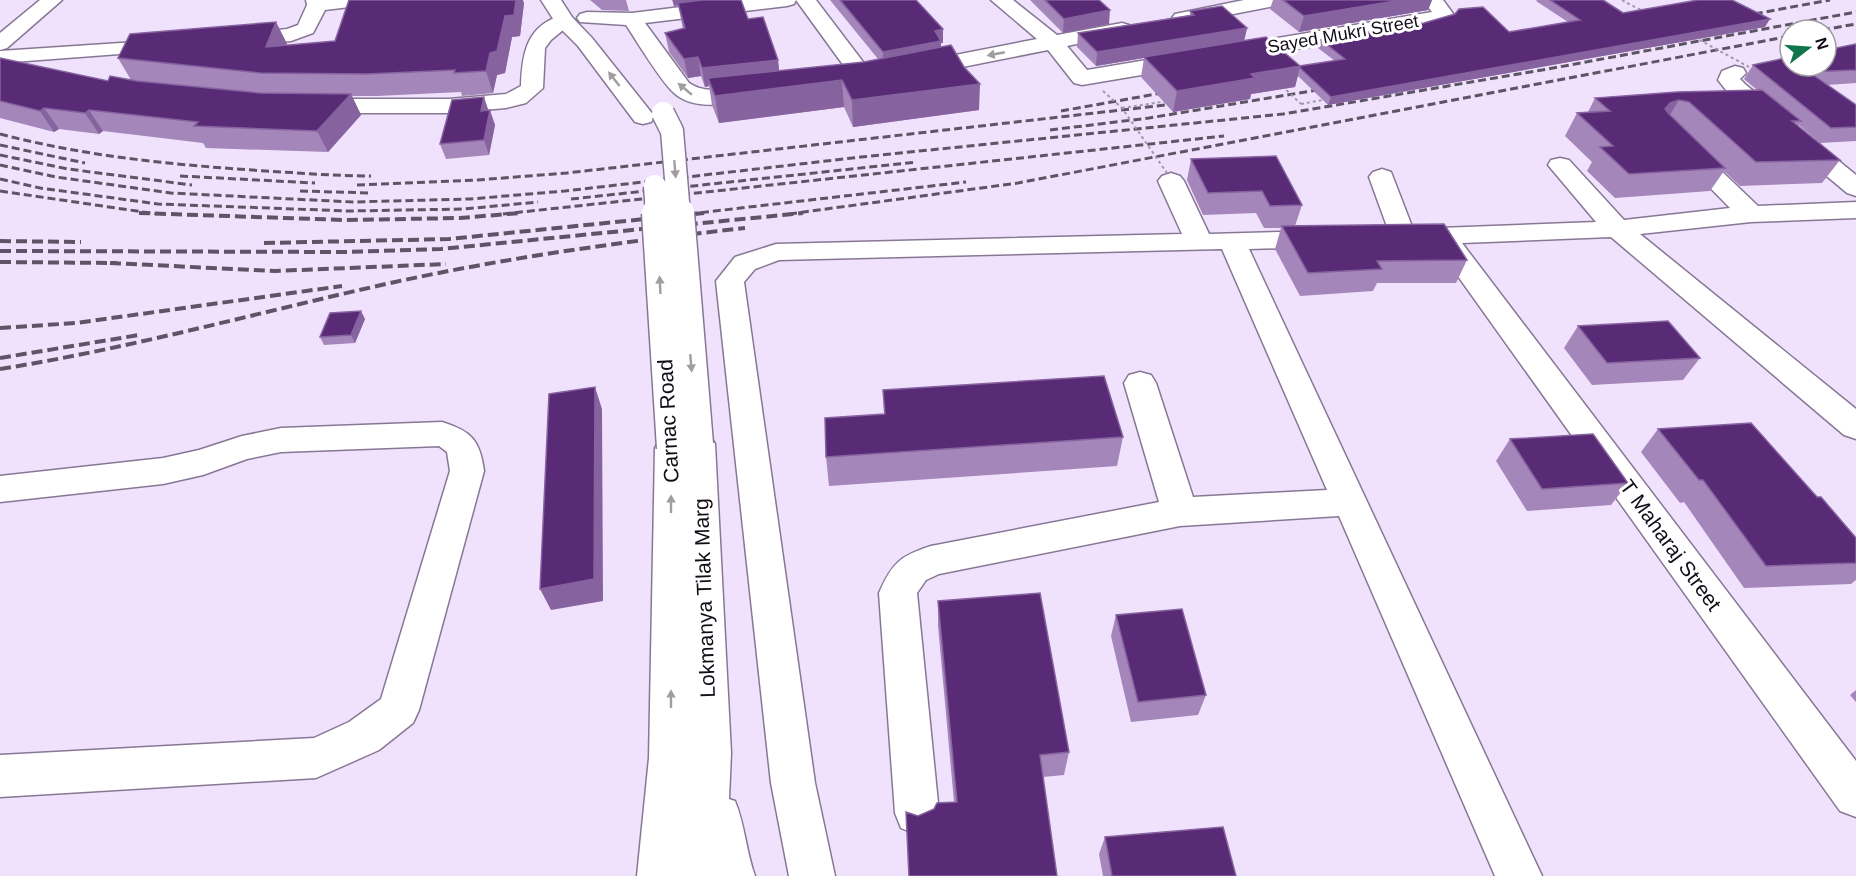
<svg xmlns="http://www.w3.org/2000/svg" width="1856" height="876" viewBox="0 0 1856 876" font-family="Helvetica,sans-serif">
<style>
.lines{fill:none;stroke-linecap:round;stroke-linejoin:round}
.minor-casing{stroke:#877795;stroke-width:3}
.major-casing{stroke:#877795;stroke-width:3}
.path{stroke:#a297ab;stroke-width:2;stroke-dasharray:3 3;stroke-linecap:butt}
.minor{fill:#fff;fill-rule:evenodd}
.major{fill:#fff;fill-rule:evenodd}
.rail-far1{stroke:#5d5565;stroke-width:3;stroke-dasharray:8 4;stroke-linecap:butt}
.rail{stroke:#5d5565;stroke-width:4;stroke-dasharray:11 5;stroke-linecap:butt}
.major-bridge-far1-casing{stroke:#877795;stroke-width:25;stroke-linecap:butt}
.major-bridge-casing{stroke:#877795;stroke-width:33;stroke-linecap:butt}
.path-bridge{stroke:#a297ab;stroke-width:2;stroke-dasharray:3 3;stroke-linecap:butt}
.major-bridge-far1{stroke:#fff;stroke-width:22}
.major-bridge{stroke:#fff;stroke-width:30}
.wall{fill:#a486ba}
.shaded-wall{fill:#86629f}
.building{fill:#592b77;stroke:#86629f;stroke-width:1.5}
.oneway{fill:#a19ea3}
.labels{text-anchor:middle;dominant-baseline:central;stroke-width:6;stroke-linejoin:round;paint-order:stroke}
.far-street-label{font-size:18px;fill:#130d18;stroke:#fff}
.street-label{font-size:21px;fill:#130d18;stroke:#fff}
</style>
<rect width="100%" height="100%" fill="#f0e2fc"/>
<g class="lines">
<defs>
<path id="minor" d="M 40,0 L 62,0 L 7,48 L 0,50 L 0,33 Z
M 306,0 L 377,0 L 374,4 L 325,10 L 313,33 L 291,41 L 239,46 L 232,44 L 229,40 L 232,36 L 239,34 L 287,29 L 298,25 L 307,5 Z
M 738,0 L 816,0 L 876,79 L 873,84 L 865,86 L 857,84 L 796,0 L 794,4 L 787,6 L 645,23 L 689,83 C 713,99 738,81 764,87 L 767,92 L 764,97 C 739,103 695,113 674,93 C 660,80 638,43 626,25 L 580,22 L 577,18 L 580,14 L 587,12 L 632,13 Z
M 991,0 L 1013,0 L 1057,35 L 1122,23 L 1129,25 L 1132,29 L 1129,33 L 1067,46 L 1087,70 L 1432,12 L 1423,0 L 1443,0 L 1454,15 L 1451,19 L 1421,28 L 1082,85 L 1074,83 L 1048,50 L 917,76 L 909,74 L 906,69 L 909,64 L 1037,39 Z
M 1244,0 L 1284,0 L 1281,4 L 1274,6 L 1182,24 L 1175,22 L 1172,18 L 1175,14 Z
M 564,15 L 571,17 L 574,21 L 551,40 L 545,48 L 543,88 L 526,103 L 506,108 L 449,113 L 311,113 L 303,111 L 300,106 L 303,101 L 311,99 L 449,99 L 506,94 L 521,86 C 522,53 527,24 564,15 Z
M 166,40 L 173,42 L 177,46 L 173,50 L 0,63 L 0,51 Z
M 1735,66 L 1743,68 L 1746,73 L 1740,79 L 1746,85 L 1856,175 L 1856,196 L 1847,193 L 1730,95 L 1718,80 L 1722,71 Z
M 1684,142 L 1693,144 L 1758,206 L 1856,202 L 1856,218 L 1751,222 L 1640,234 L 1856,409 L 1856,439 L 1844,435 L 1611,237 L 1462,243 L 1856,761 L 1856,817 L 1840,811 L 1435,244 L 1403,245 L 1393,243 L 1369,177 L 1373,172 L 1382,169 L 1391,172 L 1413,229 L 1596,222 L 1548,165 L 1551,160 L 1560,158 L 1569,160 L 1624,220 L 1730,208 L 1672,149 L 1675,144 Z
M 1171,173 L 1180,176 L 1184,181 L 1209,234 L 1321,231 L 1331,233 L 1334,239 L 1331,245 L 1321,247 L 1249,249 L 1542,876 L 1495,876 L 1339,516 L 1180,526 L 939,574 L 926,580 L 917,593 L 939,813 L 933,828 L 917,835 L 901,828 L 895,813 L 879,593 C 892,563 900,556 931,546 L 1159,502 L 1124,383 L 1129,375 L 1140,372 L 1151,375 L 1156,383 L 1193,497 L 1327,490 L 1222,249 L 779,260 L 755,269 L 744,282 L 815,783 L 835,876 L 789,876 L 771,783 L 716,281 L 735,257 L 776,244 L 1182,234 L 1158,181 L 1162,176 Z
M 442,422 C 471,431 480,440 484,471 L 419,710 L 413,723 L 379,750 L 316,778 L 0,797 L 0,755 L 314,738 L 349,722 L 381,699 L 450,471 L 447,452 L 439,446 L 281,452 L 247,459 L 203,475 L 163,484 L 0,502 L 0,476 L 163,458 L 199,450 L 242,436 L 281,428 Z"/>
<path id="major" d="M 541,0 L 561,0 L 572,17 L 592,38 L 651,112 L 655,117 L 651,122 L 643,124 L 635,122 L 578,46 L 557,25 Z
M 698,432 L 710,435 L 715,444 L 731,753 L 729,799 L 735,801 C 745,825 746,851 755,876 L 637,876 L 649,758 L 655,448 L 660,439 L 672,436 L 684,440 L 686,435 Z"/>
</defs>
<!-- minor casing -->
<use href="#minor" class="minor-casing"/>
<!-- major casing -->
<use href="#major" class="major-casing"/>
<!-- path -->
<path class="path" d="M 1622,0 L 1627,3
M 1301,104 L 1328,99"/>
<!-- minor -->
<use href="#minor" class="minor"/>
<!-- major -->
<use href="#major" class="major"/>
<!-- rail-far1 -->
<path class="rail-far1" d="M 1743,16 L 1830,0
M 1822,30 L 1856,24
M 1061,111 L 1173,91
M 1050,130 L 1149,118 L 1329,88
M 0,134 C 88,157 176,165 266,171 C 301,173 336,176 371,176
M 0,145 L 85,163
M 0,155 L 68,169 L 192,185
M 0,165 L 56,177 L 171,193 L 353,202 L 470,199 L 565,191 L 861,157 L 1283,114 L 1548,69 L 1856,12
M 180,176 L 315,183
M 0,179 L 40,188 L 158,204 L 349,211 L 464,209 L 538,202
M 357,185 L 477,180 L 567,173 L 1183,103
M 0,191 L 157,214
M 300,191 L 372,193
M 571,199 L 917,162
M 503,214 L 1224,136
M 689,214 L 966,182
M 789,214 L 1018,183 L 1790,36"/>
<!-- rail -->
<path class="rail" d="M 139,213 L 345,220 L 460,218 L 520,213
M 0,241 L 81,242
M 264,243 L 449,239 L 704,213
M 0,251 L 345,252 L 441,249 L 803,213
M 0,262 L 117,263
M 110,263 L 275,271 L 446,264
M 0,328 L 76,323 L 342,286
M 0,358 L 139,335
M 0,369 C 133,348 263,311 395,282 C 510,257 628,241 745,228"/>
<defs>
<path id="major-bridge-far1" d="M 663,113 L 672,131 L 679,214
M 655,186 L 657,214"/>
<path id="major-bridge" d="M 657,213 L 672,448
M 679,213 L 698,444"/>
</defs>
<!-- major-bridge-far1 casing -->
<use href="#major-bridge-far1" class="major-bridge-far1-casing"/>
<!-- major-bridge casing -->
<use href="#major-bridge" class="major-bridge-casing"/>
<!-- path-bridge -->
<path class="path-bridge" d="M 1627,3 L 1645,12
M 1694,37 L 1749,67
M 1282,86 L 1301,104
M 1103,91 L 1122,108 L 1169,176
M 1122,108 L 1168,101"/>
<!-- major-bridge-far1 -->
<use href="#major-bridge-far1" class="major-bridge-far1"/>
<!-- major-bridge -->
<use href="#major-bridge" class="major-bridge"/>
</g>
<!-- wall -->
<path class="wall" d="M 590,0 L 626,0 L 629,11 L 602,10 Z
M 672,0 L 741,0 L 748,19 L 778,60 L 779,71 L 864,62 L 878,59 L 830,0 L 916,0 L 943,29 L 943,43 L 941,43 L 941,47 L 979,110 L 853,127 L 844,107 L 719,123 L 712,105 L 709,86 L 705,87 L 701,76 L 688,78 L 669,52 L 665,33 L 683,29 L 678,5 L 674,6 Z
M 1030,0 L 1099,0 L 1109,24 L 1063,33 Z
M 1273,0 L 1432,0 L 1428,10 L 1299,32 L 1270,9 Z
M 1537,0 L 1603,0 L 1623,13 L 1765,27 L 1328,105 L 1298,76 L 1295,87 L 1251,94 L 1250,99 L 1173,112 L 1141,77 L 1144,58 L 1096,66 L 1077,47 L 1078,33 L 1190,15 L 1190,11 L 1247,28 L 1244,41 L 1300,66 L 1335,61 L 1318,48 L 1321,40 L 1509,32 L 1568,22 L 1536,1 Z
M 524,3 L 520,36 L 512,37 L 505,73 L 497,75 L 493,93 L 462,96 L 461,92 L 377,96 L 352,96 L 361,115 L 328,152 L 206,148 L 203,143 L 103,131 L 99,134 L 59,129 L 54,132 L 0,118 L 0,58 L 108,81 L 137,81 L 173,85 L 131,80 L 118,58 L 276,22 L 287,44 L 286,45 L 335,41 Z
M 1856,44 L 1856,83 L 1827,85 L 1856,105 L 1856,141 L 1820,143 L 1799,125 L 1798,126 L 1840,160 L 1822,183 L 1740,186 L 1724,171 L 1710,191 L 1615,198 L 1587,171 L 1592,162 L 1565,136 L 1577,113 L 1588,112 L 1595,98 L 1757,90 L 1744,79 L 1753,65 Z
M 489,110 L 495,125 L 489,155 L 446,159 L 440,144 Z
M 1191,159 L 1302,205 L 1295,226 L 1467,260 L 1456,283 L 1377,283 L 1373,291 L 1300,296 L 1275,249 L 1281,228 L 1264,228 L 1256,213 L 1203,215 L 1187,180 Z
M 365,319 L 355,343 L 324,345 L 320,337 Z
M 1578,326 L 1700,358 L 1683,380 L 1592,385 L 1564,348 Z
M 883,390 L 1123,437 L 1117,466 L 829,486 L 826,457 L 884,414 Z
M 1658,429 L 1817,497 L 1856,538 L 1856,580 L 1851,584 L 1744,588 L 1684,502 L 1680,503 L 1641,452 Z
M 1510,439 L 1628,483 L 1611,505 L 1527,511 L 1496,461 Z
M 938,601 L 1069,752 L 1064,775 L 1043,777 L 918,816 L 954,802 L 938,626 Z
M 1116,615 L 1206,695 L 1198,715 L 1131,722 L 1111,636 Z
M 1856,690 L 1856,702 L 1850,695 Z
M 1105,837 L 1236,876 L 1103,876 L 1099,854 Z"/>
<!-- shaded-wall -->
<path class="shaded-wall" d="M 515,0 L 523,0 L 524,3 L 520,36 L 512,37 L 505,73 L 497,75 L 493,93 L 486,71 L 490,53 L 505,16 Z
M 673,0 L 720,0 L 674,6 Z
M 1401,0 L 1432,0 L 1428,10 L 1299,32 L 1304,16 Z
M 1110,10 L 1109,24 L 1063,33 L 1064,19 Z
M 1770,19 L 1765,27 L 1328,105 L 1331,97 Z
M 276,22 L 287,44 L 277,69 L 266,47 Z
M 1247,28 L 1244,41 L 1096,66 L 1097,52 Z
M 943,29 L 943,43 L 941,43 L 941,55 L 883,66 L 883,52 L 935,31 Z
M 698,57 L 701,76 L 688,78 L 684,59 Z
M 778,60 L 780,79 L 708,78 L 709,86 L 705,87 L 702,68 Z
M 1300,66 L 1295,87 L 1251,94 L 1250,99 L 1173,112 L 1177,91 L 1251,74 Z
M 842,80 L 844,107 L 719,123 L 715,96 Z
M 980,84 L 979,110 L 853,127 L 852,100 Z
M 351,94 L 361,115 L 328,152 L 317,131 Z
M 484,97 L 489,112 L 481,111 Z
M 1679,100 L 1665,123 L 1665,109 L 1670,103 Z
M 44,108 L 59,129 L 54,132 L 40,111 Z
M 89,110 L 103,131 L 99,134 L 85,113 Z
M 490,110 L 495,125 L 489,155 L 484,140 Z
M 361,311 L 365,319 L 355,343 L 351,335 Z
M 595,387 L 602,409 L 603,601 L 551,610 L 540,589 Z"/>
<!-- building -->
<path class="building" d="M 349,0 L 516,0 L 514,15 L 505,16 L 497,51 L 490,53 L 486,71 L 454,73 L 455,70 L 367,74 L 260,73 L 118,58 L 130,34 L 276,22 L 266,47 L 335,41 Z
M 702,0 L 741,0 L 748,19 L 763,17 L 778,60 L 702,68 L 698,57 L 684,59 L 665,33 L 685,28 L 678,3 Z
M 840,0 L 916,0 L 943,29 L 935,31 L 941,41 L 883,52 Z
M 1045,0 L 1099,0 L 1110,10 L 1064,19 Z
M 1283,0 L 1401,0 L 1304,16 Z
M 1550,0 L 1603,0 L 1623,13 L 1698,0 L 1732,0 L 1770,19 L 1331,97 L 1300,68 L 1300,66 L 1345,59 L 1321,40 L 1424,23 L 1455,14 L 1459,9 L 1483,7 L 1509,32 L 1580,20 Z
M 1222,6 L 1247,28 L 1097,52 L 1078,33 L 1194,15 L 1190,11 Z
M 1266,37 L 1300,66 L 1251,74 L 1255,78 L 1177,91 L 1144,57 Z
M 1856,44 L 1856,70 L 1809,72 L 1856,105 L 1856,127 L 1831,128 L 1753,65 L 1790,57 L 1790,66 L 1826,66 L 1826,50 Z
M 951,45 L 964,67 L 980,84 L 852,100 L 842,80 L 715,96 L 708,78 L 864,62 Z
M 0,58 L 108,81 L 110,76 L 137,81 L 260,93 L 351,94 L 317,131 L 194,126 L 198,122 L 89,110 L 85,113 L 44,108 L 40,111 L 0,101 Z
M 1762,90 L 1801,121 L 1792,121 L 1840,160 L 1756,162 L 1689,102 L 1679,100 L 1670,103 L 1665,109 L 1670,115 L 1725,168 L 1629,174 L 1600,147 L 1613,146 L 1577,113 L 1610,111 L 1595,98 L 1677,92 Z
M 484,97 L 481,111 L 490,110 L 484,140 L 440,144 L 452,100 Z
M 1276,156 L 1302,205 L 1270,206 L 1262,191 L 1208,193 L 1191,159 Z
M 1444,224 L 1467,260 L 1377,261 L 1382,269 L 1308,273 L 1282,226 Z
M 361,311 L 351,335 L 320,337 L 330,313 Z
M 1668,321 L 1700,358 L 1607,363 L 1578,326 Z
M 1104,376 L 1123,437 L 826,457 L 825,418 L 885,414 L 883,390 Z
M 595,387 L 594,579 L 540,589 L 549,394 Z
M 1751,423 L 1817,497 L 1821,497 L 1856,538 L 1856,563 L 1766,566 L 1703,480 L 1699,480 L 1658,429 Z
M 1593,434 L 1628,483 L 1542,489 L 1510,439 Z
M 1040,593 L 1069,752 L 1040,755 L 1057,876 L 909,876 L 906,812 L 918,816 L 934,809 L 937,803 L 957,802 L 938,601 Z
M 1182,609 L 1206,695 L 1138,702 L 1116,615 Z
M 1223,827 L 1236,876 L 1112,876 L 1105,837 Z"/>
<!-- one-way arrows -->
<defs><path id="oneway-solid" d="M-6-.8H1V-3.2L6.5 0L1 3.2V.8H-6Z" transform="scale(1.5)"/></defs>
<g class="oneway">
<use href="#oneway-solid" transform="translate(996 54) rotate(169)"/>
<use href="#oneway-solid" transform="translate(614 79) rotate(-128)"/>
<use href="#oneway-solid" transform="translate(685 89) rotate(-140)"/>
<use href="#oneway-solid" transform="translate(675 169) rotate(85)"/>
<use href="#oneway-solid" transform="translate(660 285) rotate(-93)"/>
<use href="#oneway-solid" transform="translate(691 363) rotate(85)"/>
<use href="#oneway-solid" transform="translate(671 504) rotate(-90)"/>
<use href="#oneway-solid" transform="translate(671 699) rotate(-90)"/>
</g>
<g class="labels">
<!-- far-street labels -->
<g class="far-street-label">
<text transform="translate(1343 34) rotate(-10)">Sayed Mukri Street</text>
</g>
<!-- street labels -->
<g class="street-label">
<text transform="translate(668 421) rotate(-93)">Carnac Road</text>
<text transform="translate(1671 545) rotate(54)">T Maharaj Street</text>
<text transform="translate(704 598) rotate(-92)">Lokmanya Tilak Marg</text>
</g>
</g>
<!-- north arrow -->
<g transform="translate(1808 48) rotate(73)"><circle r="28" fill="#ffffff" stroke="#a19ea3" stroke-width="1.5"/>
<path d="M0-4.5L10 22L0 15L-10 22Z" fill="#11754c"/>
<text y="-9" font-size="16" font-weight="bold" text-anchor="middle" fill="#130d18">N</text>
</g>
</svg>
